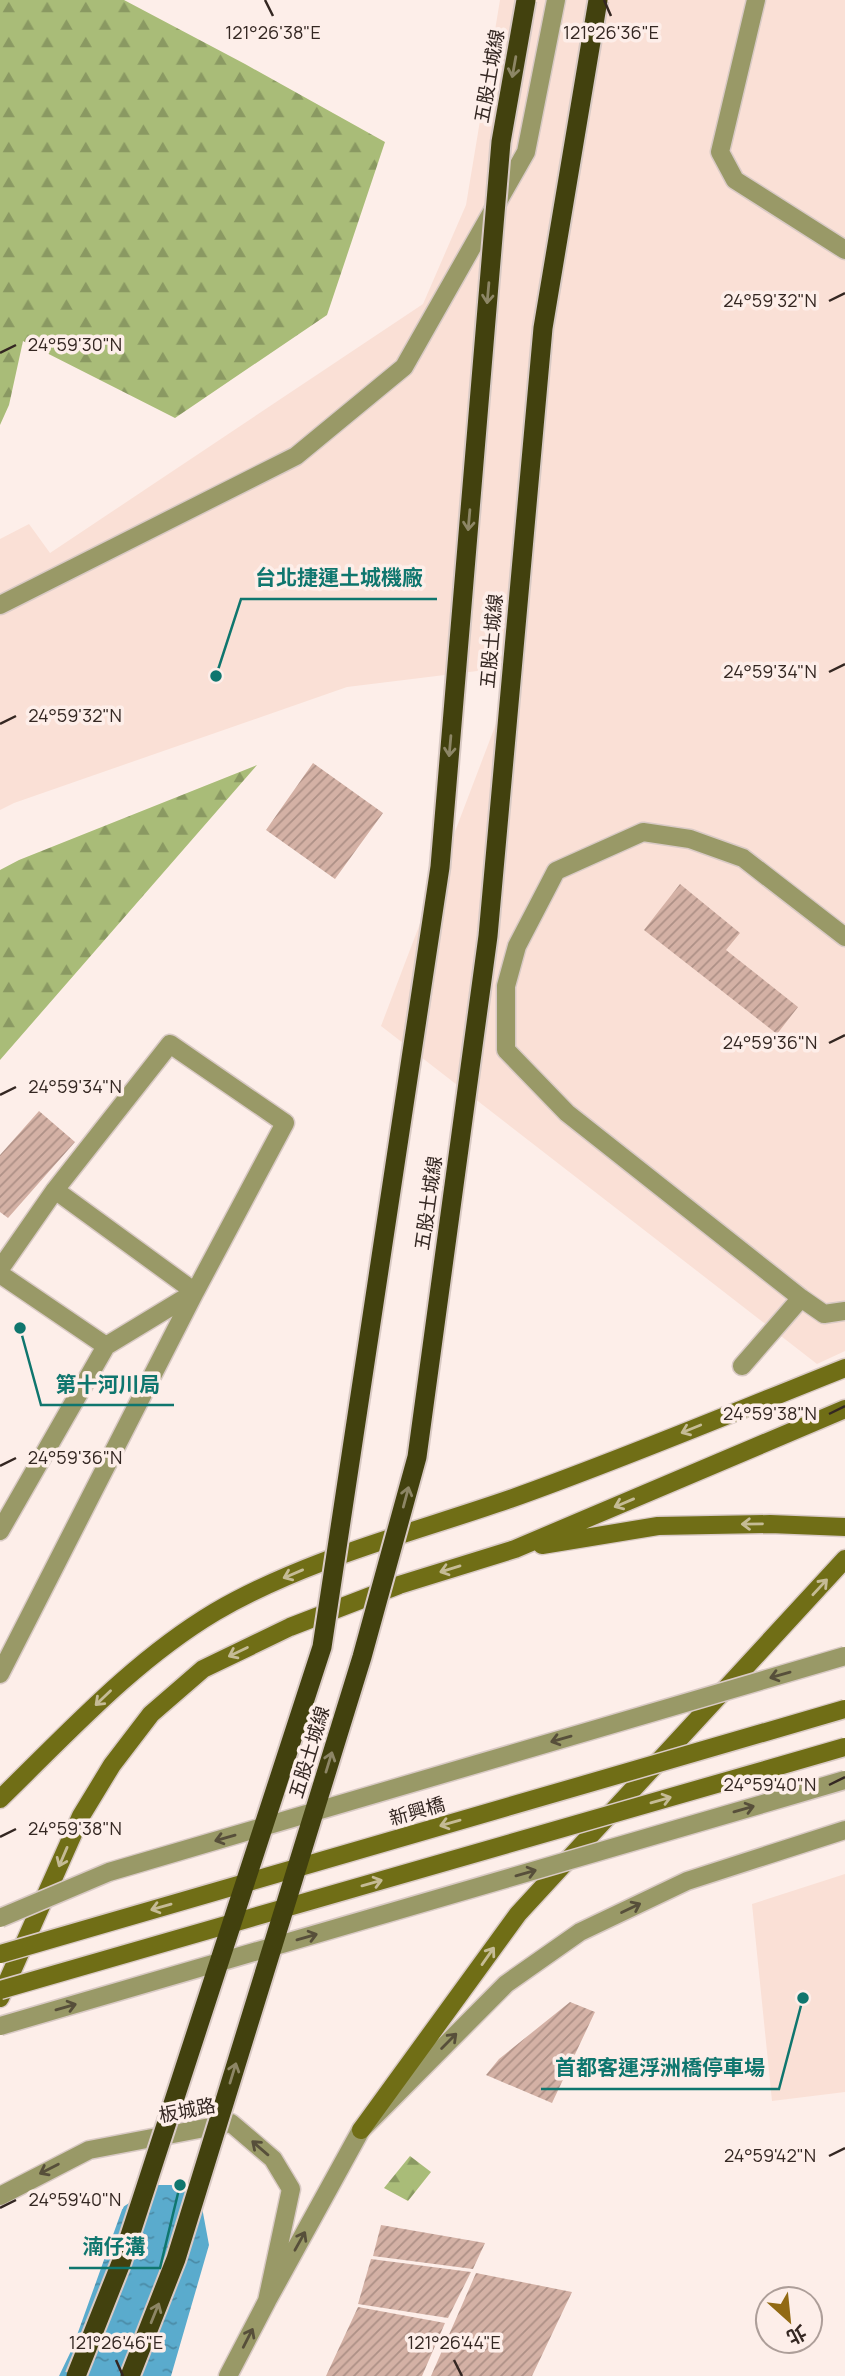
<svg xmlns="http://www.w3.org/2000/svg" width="845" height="2376" viewBox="0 0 845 2376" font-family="Manrope,'Noto Sans TC',sans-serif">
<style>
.built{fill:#fae0d6}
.forest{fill:url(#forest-firs)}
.water{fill:url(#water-ripples)}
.building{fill:url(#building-hatch)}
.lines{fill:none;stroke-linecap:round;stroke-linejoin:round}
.service-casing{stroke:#d9cac5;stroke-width:21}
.tertiary-casing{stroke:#d9cac5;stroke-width:21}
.secondary-casing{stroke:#d9cac5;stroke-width:21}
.service{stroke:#999967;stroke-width:18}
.tertiary{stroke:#999967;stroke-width:18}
.secondary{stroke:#706e16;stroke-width:18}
.minor-bridge-casing{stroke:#d9cac5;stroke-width:21;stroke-linecap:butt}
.secondary-bridge-casing{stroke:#d9cac5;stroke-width:21;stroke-linecap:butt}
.trunk-bridge-casing{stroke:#d9cac5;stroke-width:23;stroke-linecap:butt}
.minor-bridge{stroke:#999967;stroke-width:18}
.secondary-bridge{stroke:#706e16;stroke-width:18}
.trunk-bridge{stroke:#42410e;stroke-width:19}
.oneway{stroke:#8d8666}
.oneway2{stroke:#c5bb95}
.oneway3{stroke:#574f3a}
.ticks{fill:none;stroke:#342722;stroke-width:2.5}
.labels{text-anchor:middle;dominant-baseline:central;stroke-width:7;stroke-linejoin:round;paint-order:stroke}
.street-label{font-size:19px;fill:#342722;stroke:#fdeee9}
.ticks-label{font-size:18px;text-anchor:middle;fill:#342722;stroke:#fdeee9;stroke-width:7;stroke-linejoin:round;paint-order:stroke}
.leader{fill:none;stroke:#0f766e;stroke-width:2.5}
.callout-dot{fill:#0f766e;stroke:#fdeee9;stroke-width:2.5}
.callout-label{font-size:21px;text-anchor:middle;font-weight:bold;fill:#0f766e;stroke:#fdeee9;stroke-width:7;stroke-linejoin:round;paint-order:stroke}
</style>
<defs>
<pattern id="forest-firs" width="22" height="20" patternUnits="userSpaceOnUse" patternTransform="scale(1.75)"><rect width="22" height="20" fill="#a9bc78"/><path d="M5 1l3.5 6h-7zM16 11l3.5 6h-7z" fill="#8a9962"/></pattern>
<pattern id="water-ripples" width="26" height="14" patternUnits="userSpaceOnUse" patternTransform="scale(1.75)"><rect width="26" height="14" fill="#5aabcd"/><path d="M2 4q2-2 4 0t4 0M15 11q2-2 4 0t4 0" fill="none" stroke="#4b8ba6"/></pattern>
<pattern id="building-hatch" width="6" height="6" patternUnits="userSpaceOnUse" patternTransform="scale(1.75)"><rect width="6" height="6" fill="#d4b1a5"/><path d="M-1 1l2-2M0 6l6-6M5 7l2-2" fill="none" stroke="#ad9086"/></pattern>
</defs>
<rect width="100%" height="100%" fill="#fdeee9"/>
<!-- built -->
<path class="built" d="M 500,0 L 845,0 L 845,1351 L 817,1364 L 381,1026 L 518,666 L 347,687 L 14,803 L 0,810 L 0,539 L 29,524 L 50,553 L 423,304 L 466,205 Z
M 845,1874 L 845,2092 L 772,2101 L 752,1904 Z"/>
<!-- forest -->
<path class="forest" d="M 0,0 L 124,0 L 245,64 L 385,142 L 327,315 L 175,418 L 23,341 L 9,405 L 0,425 Z
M 257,765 L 0,1060 L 0,870 L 19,860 Z
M 410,2156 L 431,2172 L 408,2201 L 384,2188 Z"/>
<!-- water -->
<path class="water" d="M 157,2185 L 180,2185 L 201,2202 L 209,2245 L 171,2376 L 59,2376 L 72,2349 L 123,2207 Z"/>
<!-- building -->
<path class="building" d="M 313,763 L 383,813 L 335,879 L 266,830 Z
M 680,884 L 740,933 L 726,950 L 798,1007 L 777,1034 L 644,930 Z
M 39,1111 L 75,1142 L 8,1218 L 0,1212 L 0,1155 Z
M 570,2002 L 595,2012 L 552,2103 L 486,2075 L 499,2059 Z
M 381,2225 L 485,2243 L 473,2269 L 373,2256 Z
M 371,2259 L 471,2272 L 448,2318 L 358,2304 Z
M 476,2273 L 572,2292 L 532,2376 L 431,2376 Z
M 358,2307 L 445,2323 L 422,2376 L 326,2376 Z"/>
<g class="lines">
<defs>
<path id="service" d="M 756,0 L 720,152 L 735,180 L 845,250
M 0,605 L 296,456 L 404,367 L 526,152 L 556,0
M 845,937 L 743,858 L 690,839 L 643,832 L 556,871 L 517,946 L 506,986 L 506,1050 L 567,1113 L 801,1298 L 824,1314 L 845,1311
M 0,1269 L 55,1190 L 195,1292 L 0,1674
M 0,1274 L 106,1346
M 742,1366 L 801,1298
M 0,1531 L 106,1346 L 195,1292 L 285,1123 L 170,1044 L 55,1190"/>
<path id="tertiary" d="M 0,2196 L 89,2150 L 231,2123 L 273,2159 L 291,2189 L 267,2301 L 228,2376
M 267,2301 L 361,2130 L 506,1984 L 580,1932 L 687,1881 L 845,1830"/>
<path id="secondary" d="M 542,1545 L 658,1526 L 770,1524 L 845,1527
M 0,1799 C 68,1733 133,1661 215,1612 C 306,1559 412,1533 510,1499 C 623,1459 734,1412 845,1368
M 0,1998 L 81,1816 L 112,1765 L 151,1714 L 203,1669 L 290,1627 L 399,1585 L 515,1549 L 845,1409
M 361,2130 L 518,1914 L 845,1559"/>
</defs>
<!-- service casing -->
<use href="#service" class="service-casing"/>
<!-- tertiary casing -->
<use href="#tertiary" class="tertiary-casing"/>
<!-- secondary casing -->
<use href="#secondary" class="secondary-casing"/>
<!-- service -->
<use href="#service" class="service"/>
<!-- tertiary -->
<use href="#tertiary" class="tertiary"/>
<!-- secondary -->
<use href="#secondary" class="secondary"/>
<defs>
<path id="minor-bridge" d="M 0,1918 L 109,1872 L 845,1656
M 0,2026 L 845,1780"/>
<path id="secondary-bridge" d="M 0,1954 L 845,1709
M 0,1990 L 845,1747"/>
<path id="trunk-bridge" d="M 76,2376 L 121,2263 L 322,1647 L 440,867 L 501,142 L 526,0
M 130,2376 L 176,2259 L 362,1657 L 417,1457 L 488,936 L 543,328 L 598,0"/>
</defs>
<!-- minor-bridge casing -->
<use href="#minor-bridge" class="minor-bridge-casing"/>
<!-- secondary-bridge casing -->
<use href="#secondary-bridge" class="secondary-bridge-casing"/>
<!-- trunk-bridge casing -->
<use href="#trunk-bridge" class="trunk-bridge-casing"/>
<!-- minor-bridge -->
<use href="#minor-bridge" class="minor-bridge"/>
<!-- secondary-bridge -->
<use href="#secondary-bridge" class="secondary-bridge"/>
<!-- trunk-bridge -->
<use href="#trunk-bridge" class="trunk-bridge"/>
</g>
<!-- one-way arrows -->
<defs><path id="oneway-shaft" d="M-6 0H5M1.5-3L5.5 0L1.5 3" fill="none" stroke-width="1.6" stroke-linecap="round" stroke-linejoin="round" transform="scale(1.75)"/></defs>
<g class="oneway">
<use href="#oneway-shaft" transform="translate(514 67) rotate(100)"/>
<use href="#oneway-shaft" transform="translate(488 293) rotate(95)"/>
<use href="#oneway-shaft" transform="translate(469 520) rotate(95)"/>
<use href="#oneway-shaft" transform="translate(450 746) rotate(95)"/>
<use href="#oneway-shaft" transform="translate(406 1497) rotate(-75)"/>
<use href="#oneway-shaft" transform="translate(329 1762) rotate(-73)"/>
<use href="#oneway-shaft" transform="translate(233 2073) rotate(-73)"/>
<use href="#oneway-shaft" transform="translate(155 2313) rotate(-68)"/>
</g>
<g class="oneway2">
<use href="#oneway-shaft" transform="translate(691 1429) rotate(158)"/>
<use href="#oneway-shaft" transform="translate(624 1503) rotate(157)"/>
<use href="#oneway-shaft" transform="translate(752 1524) rotate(179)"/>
<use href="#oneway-shaft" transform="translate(450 1569) rotate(163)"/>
<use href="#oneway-shaft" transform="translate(293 1574) rotate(157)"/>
<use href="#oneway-shaft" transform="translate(820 1587) rotate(-47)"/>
<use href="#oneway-shaft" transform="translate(238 1652) rotate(154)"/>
<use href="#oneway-shaft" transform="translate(103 1698) rotate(136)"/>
<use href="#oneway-shaft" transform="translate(661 1800) rotate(-16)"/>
<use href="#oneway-shaft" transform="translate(450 1823) rotate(164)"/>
<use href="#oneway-shaft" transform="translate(63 1857) rotate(113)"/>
<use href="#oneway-shaft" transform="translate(372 1883) rotate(-16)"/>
<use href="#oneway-shaft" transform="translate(161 1907) rotate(164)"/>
<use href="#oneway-shaft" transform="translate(488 1956) rotate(-55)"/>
</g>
<g class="oneway3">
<use href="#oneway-shaft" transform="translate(780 1675) rotate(164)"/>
<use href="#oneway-shaft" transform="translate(561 1739) rotate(164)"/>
<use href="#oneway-shaft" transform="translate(744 1809) rotate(-16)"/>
<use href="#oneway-shaft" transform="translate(225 1838) rotate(164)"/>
<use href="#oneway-shaft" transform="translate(526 1873) rotate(-16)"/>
<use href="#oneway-shaft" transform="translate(631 1908) rotate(-26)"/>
<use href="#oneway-shaft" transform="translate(307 1937) rotate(-16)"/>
<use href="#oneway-shaft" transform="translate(66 2007) rotate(-16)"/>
<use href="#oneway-shaft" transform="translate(449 2041) rotate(-45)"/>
<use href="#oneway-shaft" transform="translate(260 2148) rotate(-139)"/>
<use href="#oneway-shaft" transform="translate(49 2169) rotate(153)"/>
<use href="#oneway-shaft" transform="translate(300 2241) rotate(-61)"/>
<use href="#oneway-shaft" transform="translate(248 2338) rotate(-63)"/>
</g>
<!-- ticks -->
<path class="ticks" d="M 265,0 L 273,16M 604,0 L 611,16M 829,301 L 845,293M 0,353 L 16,345M 829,672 L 845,664M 0,724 L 16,716M 829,1043 L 845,1035M 0,1095 L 16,1087M 829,1414 L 845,1406M 0,1466 L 16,1458M 829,1785 L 845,1777M 0,1837 L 16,1829M 829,2156 L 845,2148M 0,2208 L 16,2200M 116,2360 L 123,2376M 454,2360 L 462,2376"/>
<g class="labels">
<!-- street labels -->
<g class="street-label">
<text transform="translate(489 76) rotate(-80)">五股土城線</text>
<text transform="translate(491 641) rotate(-85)">五股土城線</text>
<text transform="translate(428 1203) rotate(-82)">五股土城線</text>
<text transform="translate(309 1752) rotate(-73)">五股土城線</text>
<text transform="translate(417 1811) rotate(-16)">新興橋</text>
<text transform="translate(187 2110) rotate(-11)">板城路</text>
</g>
</g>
<g class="ticks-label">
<text x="273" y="39">121°26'38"E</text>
<text x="611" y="39">121°26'36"E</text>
<text x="770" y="307">24°59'32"N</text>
<text x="75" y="351">24°59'30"N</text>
<text x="770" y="678">24°59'34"N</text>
<text x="75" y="722">24°59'32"N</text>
<text x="770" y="1049">24°59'36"N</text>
<text x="75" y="1093">24°59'34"N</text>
<text x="770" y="1420">24°59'38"N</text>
<text x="75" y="1464">24°59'36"N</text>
<text x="770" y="1791">24°59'40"N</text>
<text x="75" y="1835">24°59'38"N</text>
<text x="770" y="2162">24°59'42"N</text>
<text x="75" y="2206">24°59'40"N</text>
<text x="116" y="2349">121°26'46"E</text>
<text x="454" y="2349">121°26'44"E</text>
</g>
<!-- callouts -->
<path class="leader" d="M216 676L241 599H437M20 1328L41 1405H174M803 1998L779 2089H541M180 2185L160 2268H69"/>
<g class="callout-dot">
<circle cx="216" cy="676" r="7"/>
<circle cx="20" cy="1328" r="7"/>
<circle cx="803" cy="1998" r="7"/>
<circle cx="180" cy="2185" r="7"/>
</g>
<g class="callout-label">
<text x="339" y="585">台北捷運土城機廠</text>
<text x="108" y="1392">第十河川局</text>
<text x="660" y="2075">首都客運浮洲橋停車場</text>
<text x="114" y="2254">湳仔溝</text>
</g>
<!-- north arrow -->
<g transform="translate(789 2320) rotate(153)"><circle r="33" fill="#fdeee9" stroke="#ad9e99" stroke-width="2"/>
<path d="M0-5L12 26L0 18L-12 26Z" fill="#926a13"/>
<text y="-10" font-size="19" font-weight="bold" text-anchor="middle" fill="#342722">北</text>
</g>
</svg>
